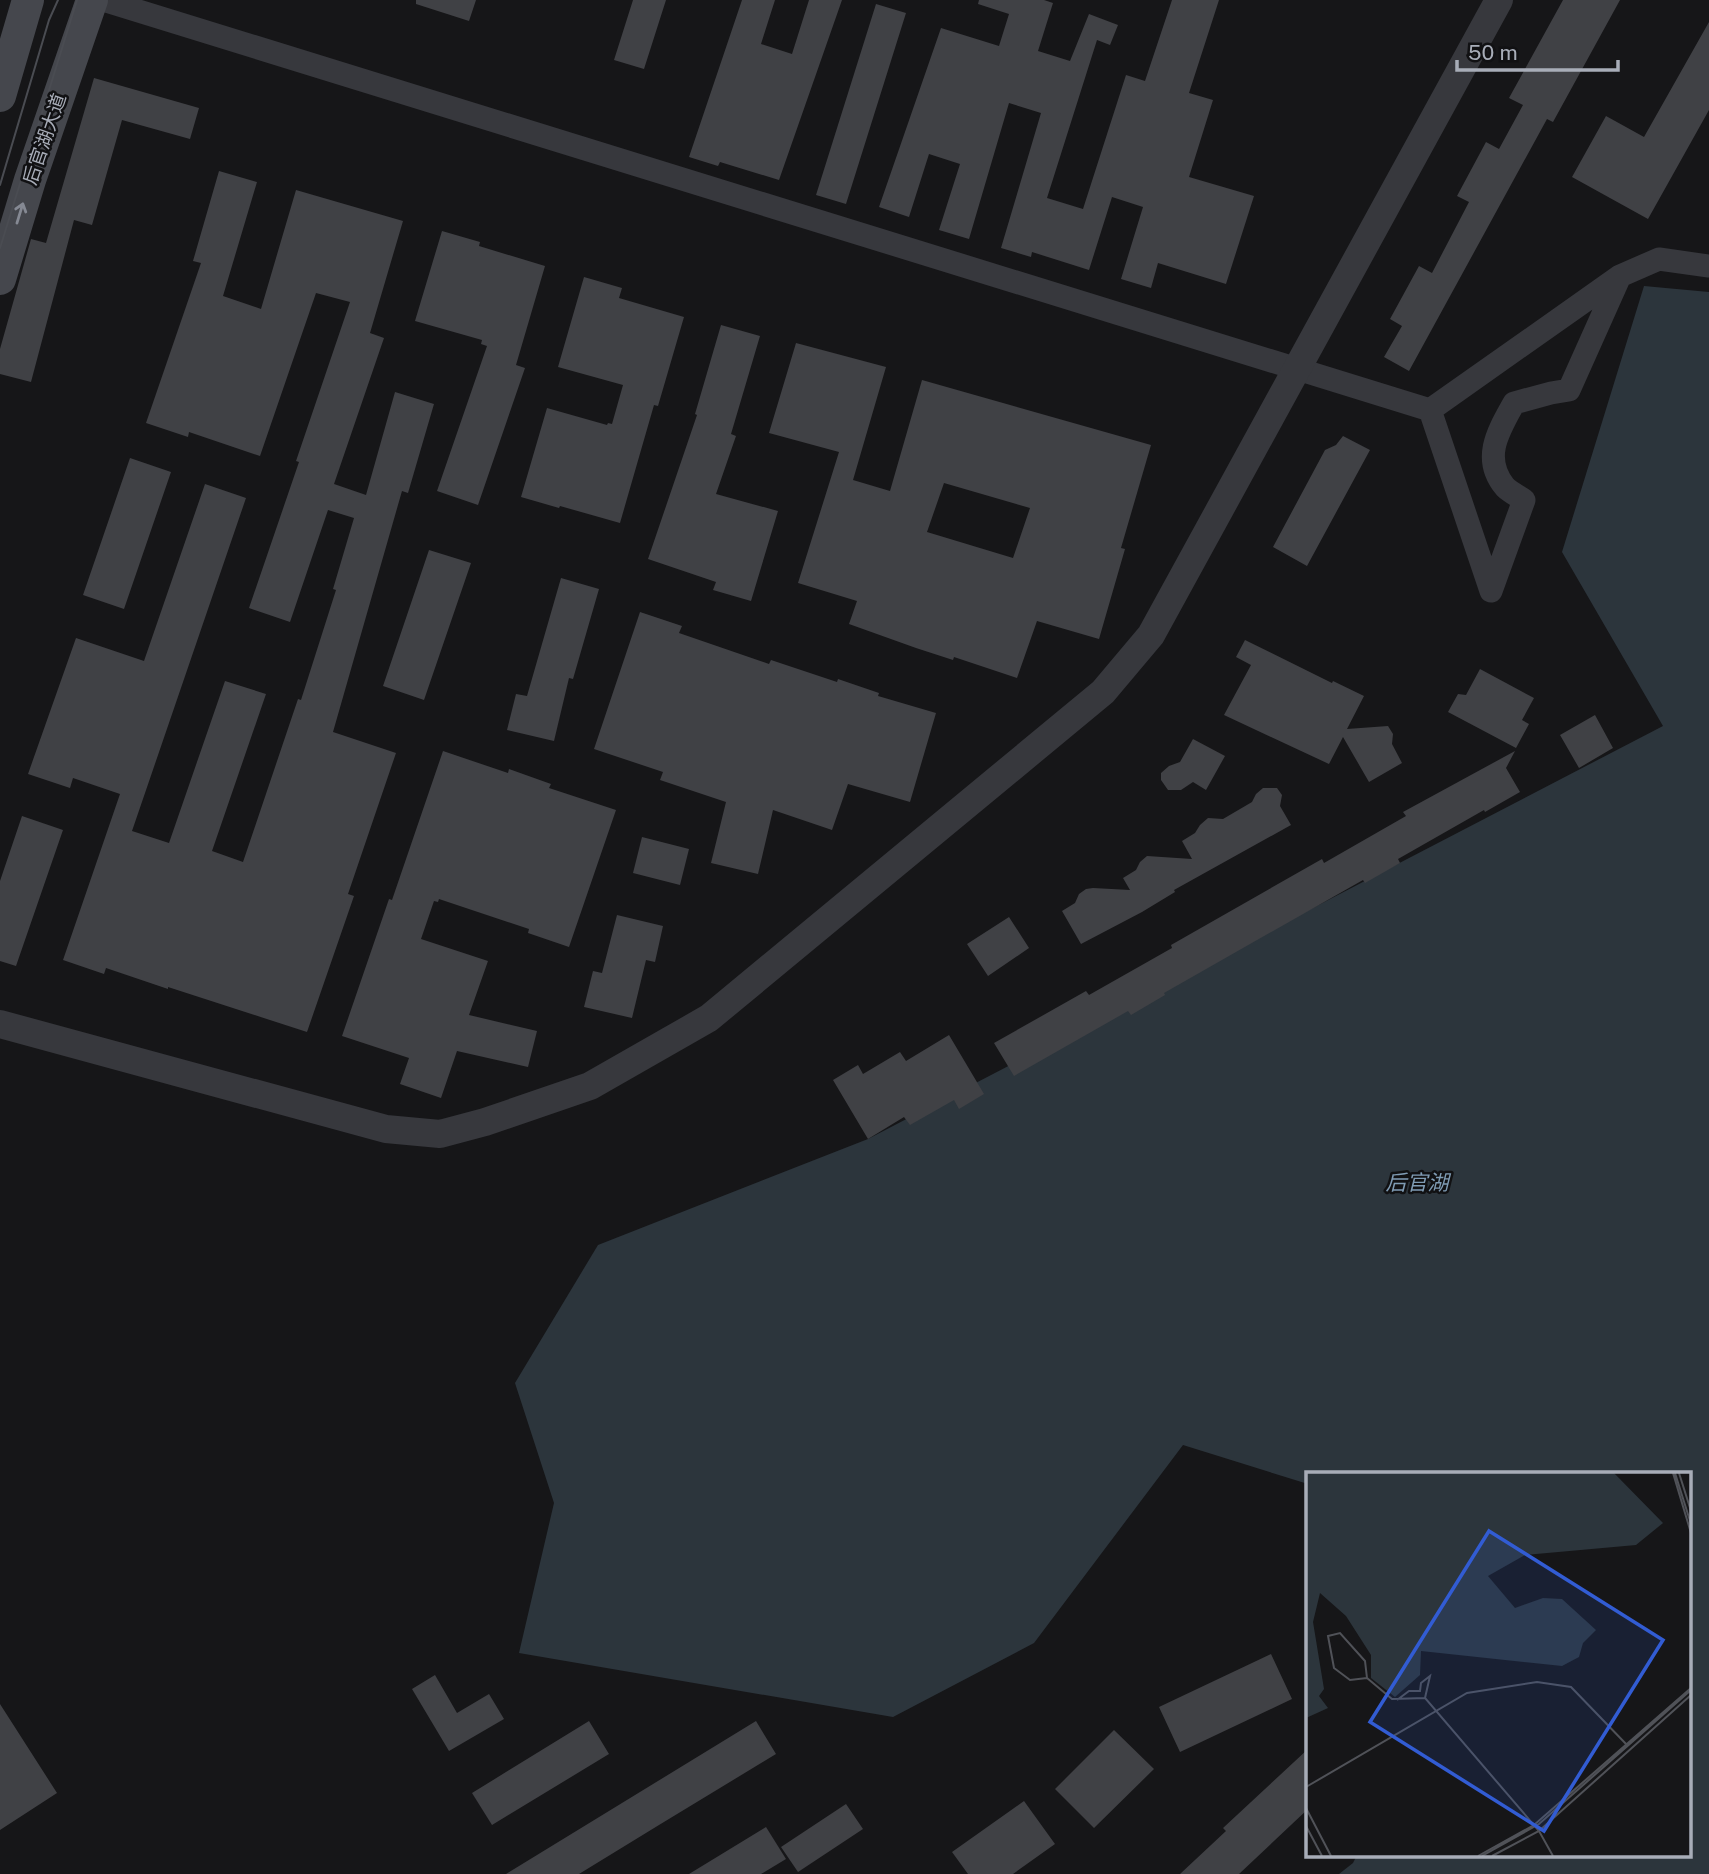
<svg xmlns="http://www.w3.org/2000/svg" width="1709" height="1874" viewBox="0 0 1709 1874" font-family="'Public Sans','Noto Sans SC',sans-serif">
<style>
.water{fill:#2c353c}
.building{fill:#404145;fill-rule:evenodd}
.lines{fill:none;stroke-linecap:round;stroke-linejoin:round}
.minor{stroke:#37383d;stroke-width:23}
.tertiary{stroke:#37383d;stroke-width:28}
.secondary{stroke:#45474d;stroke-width:32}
.tram{stroke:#4a4c52;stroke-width:2}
.oneway{stroke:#858993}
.labels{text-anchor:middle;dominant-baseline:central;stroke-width:5;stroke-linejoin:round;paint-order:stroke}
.street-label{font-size:19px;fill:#a8adb8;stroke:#111113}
.water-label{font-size:21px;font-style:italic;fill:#7f9bb3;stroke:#111113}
.inset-road{fill:none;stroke:#505258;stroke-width:2}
.view{fill:#325cd3;fill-opacity:0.15;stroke:#325cd3;stroke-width:3.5}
.inset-edge{fill:none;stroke:#a8adb8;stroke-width:3.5}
</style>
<rect width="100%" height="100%" fill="#161618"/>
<!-- water -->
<path class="water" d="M 1644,286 L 1709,292 L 1709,1874 L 1339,1874 L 1353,1863 L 1357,1855 L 1690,1855 L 1690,1473 L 1308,1473 L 1308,1484 L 1183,1445 L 1034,1643 L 893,1717 L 519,1653 L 554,1503 L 515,1383 L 598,1245 L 868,1139 L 1663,726 L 1562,552 Z"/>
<!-- building -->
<path class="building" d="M 416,0 L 476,0 L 469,21 L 416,4 Z
M 633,0 L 666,0 L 644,69 L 614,60 Z
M 742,0 L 775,0 L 761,44 L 792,54 L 809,0 L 842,0 L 779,180 L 720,162 L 718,166 L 689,157 Z
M 979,0 L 1044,0 L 1053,3 L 1038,51 L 1070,61 L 1089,14 L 1118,25 L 1110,45 L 1097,40 L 1047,198 L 1083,209 L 1126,75 L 1145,81 L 1172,0 L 1219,0 L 1189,93 L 1213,100 L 1189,177 L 1254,196 L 1226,284 L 1158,263 L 1151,288 L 1121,279 L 1143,207 L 1112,197 L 1089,270 L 1032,252 L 1031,257 L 1001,248 L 1041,113 L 1009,103 L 969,239 L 939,230 L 960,164 L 929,154 L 909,217 L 879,207 L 941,28 L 999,46 L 1009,14 L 978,4 Z
M 1563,0 L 1620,0 L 1553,122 L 1547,119 L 1409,371 L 1384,357 L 1402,326 L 1390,319 L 1419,266 L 1432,273 L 1469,202 L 1457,196 L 1486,142 L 1499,149 L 1523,105 L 1509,98 Z
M 876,4 L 906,13 L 846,204 L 816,195 Z
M 1709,22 L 1709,110 L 1648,219 L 1572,177 L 1606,116 L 1644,137 Z
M 94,78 L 199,108 L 190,139 L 122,120 L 92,225 L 74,220 L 31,382 L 0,374 L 0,349 L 31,239 L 46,243 Z
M 219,171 L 257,182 L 223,296 L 261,309 L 296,190 L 403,221 L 370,333 L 384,338 L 334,484 L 366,495 L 395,392 L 434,404 L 408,493 L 402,491 L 333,732 L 396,753 L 348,894 L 354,896 L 307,1032 L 168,987 L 168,989 L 106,968 L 104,974 L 63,960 L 120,794 L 73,778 L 70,788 L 28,774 L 76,638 L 144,661 L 205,484 L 246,498 L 132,831 L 169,843 L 225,681 L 266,694 L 212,851 L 243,862 L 298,699 L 301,700 L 336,590 L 333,589 L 354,518 L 328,510 L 290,622 L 249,608 L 299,462 L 296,461 L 350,302 L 316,293 L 260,456 L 189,432 L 188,437 L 146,423 L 201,263 L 193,261 Z
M 442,231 L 480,242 L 479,246 L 545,266 L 516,365 L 525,368 L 478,505 L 437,491 L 487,346 L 481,344 L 482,340 L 415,321 Z
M 584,277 L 622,288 L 619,298 L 684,317 L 658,406 L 654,405 L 620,523 L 560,506 L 559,508 L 521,497 L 547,408 L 607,425 L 608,423 L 612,424 L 623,385 L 558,367 Z
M 721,325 L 760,336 L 731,434 L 736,436 L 716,494 L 778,511 L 751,601 L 713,590 L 716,582 L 648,559 L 697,415 L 695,414 Z
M 796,343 L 886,367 L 853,480 L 890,491 L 922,380 L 1151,445 L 1121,548 L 1125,549 L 1099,639 L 1037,621 L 1017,678 L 954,657 L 953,660 L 916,648 L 849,624 L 857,601 L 798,583 L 839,452 L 769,433 ZM 944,483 L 1030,508 L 1013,558 L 927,532 Z
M 1343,436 L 1370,450 L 1307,566 L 1273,547 L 1325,450 L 1336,445 Z
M 130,458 L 171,472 L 124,609 L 83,595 Z
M 429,550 L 471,563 L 424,700 L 383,686 Z
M 561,578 L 599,589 L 573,679 L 569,678 L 554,741 L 507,730 L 516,694 L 527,696 Z
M 640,612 L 682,626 L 679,633 L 769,664 L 771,660 L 837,682 L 838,679 L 879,693 L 878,696 L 936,713 L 910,802 L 848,784 L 832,830 L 773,810 L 758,874 L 711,863 L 726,802 L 660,780 L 663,772 L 594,749 Z
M 1245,640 L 1332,683 L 1333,681 L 1364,696 L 1347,729 L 1388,726 L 1393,734 L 1392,744 L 1402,763 L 1369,782 L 1343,737 L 1329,764 L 1224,715 L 1251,665 L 1236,657 Z
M 1480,669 L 1534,698 L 1522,720 L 1529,724 L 1516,748 L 1448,712 L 1458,694 L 1466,695 Z
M 1595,715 L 1613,748 L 1579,768 L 1560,735 Z
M 1193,739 L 1225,756 L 1206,790 L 1193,782 L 1181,790 L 1168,790 L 1161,780 L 1161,773 L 1169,766 L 1180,762 Z
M 443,751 L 508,773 L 509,769 L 551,784 L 549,788 L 616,810 L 569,947 L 528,933 L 529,929 L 439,899 L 438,902 L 434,901 L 421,939 L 488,961 L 469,1015 L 537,1031 L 528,1067 L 457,1051 L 441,1098 L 400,1084 L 409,1058 L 342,1036 L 389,899 L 392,900 Z
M 1515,751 L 1506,768 L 1520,792 L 1485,812 L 1484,810 L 1398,859 L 1400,863 L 1365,883 L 1363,880 L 1250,944 L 1164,993 L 1165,995 L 1131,1015 L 1128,1011 L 1014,1076 L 994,1043 L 1086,991 L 1089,995 L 1172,948 L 1171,945 L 1322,859 L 1324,863 L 1406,816 L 1403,812 Z
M 1263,788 L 1277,788 L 1282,795 L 1280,806 L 1291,825 L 1174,890 L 1175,892 L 1142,912 L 1081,944 L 1062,911 L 1075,903 L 1079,894 L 1086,889 L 1093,888 L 1130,890 L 1123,878 L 1136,870 L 1140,862 L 1147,856 L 1192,859 L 1182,841 L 1195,833 L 1200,825 L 1208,818 L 1223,819 L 1252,802 L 1256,794 Z
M 22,816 L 63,830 L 16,966 L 0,961 L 0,881 Z
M 642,837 L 689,849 L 680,885 L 633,873 Z
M 617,915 L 663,926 L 655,962 L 646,960 L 632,1018 L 584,1007 L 593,971 L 602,973 Z
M 1009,917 L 1029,948 L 988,976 L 967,944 Z
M 949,1035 L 984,1094 L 959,1109 L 954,1100 L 910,1125 L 904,1117 L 868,1139 L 833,1080 L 858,1065 L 863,1074 L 900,1052 L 906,1061 Z
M 1271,1654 L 1292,1699 L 1180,1752 L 1159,1707 Z
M 435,1675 L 457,1713 L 489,1694 L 504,1719 L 449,1751 L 412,1689 Z
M 0,1704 L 57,1793 L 0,1830 Z
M 589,1721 L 609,1754 L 492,1825 L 472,1793 Z
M 756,1721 L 776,1754 L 659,1825 L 579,1874 L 506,1874 Z
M 1114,1730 L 1154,1769 L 1094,1828 L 1055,1789 Z
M 1308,1749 L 1308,1809 L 1239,1874 L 1180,1874 L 1226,1831 L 1223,1828 Z
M 1024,1801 L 1055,1844 L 1013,1874 L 968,1874 L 952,1852 Z
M 846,1804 L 863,1829 L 798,1872 L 781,1847 Z
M 766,1827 L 786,1859 L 761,1874 L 689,1874 Z"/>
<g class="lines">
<!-- minor -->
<path class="minor" d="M 103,0 L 1430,410 L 1491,591 L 1524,500 C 1518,496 1510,492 1505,487 C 1481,458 1499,430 1514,403 L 1551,393 L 1569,390 L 1620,276
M 1430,410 L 1620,276 L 1659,259 L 1709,266"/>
<!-- tertiary -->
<path class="tertiary" d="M 0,1024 L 386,1129 L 440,1134 L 485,1122 L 590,1086 L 709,1018 L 1103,692 L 1151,635 L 1499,0"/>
<!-- secondary -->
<path class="secondary" d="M 0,96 L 28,0
M 0,279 L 30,180 L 92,0"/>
<!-- tram -->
<path class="tram" d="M 0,185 L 49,20 L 58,0
M 0,248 L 77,0"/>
</g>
<!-- one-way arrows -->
<defs><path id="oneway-shaft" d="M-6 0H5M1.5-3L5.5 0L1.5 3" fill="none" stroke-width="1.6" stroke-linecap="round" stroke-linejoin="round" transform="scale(1.75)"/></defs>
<use class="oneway" href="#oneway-shaft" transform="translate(20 213) rotate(-73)"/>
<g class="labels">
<!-- street labels -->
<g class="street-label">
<text transform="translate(44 139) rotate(-71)">后官湖大道</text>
</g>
<!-- water labels -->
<g class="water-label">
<text x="1417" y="1182">后官湖</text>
</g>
</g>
<!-- overview -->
<g transform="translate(1306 1472)">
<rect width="385" height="385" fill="#161618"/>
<path d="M 0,1 L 308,1 L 357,51 L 330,73 L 219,83 L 182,104 L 209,136 L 237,126 L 256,127 L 290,158 L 277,171 L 273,185 L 256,194 L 115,179 L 114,203 L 89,225 L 65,206 L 65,183 L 40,144 L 14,121 L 7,150 L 18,217 L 13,224 L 22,236 L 0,246 Z" fill="#2c353c"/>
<path class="inset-road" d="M 367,1 L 385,61M 369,1 L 385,52M 373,1 L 385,39M 61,206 L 44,208 L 28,196 L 22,164 L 34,161 L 59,189 L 61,206 L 86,227 L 119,226M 91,228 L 103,219 L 114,219 L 115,211 L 124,204 L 119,226 L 233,359 L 247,384M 0,315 L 161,221 L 231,210 L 265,215 L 321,273M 0,336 L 25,384M 0,354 L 16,384M 172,384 L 228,353 L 385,216M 176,384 L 233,352 L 385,218M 186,384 L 233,359 L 385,223"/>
<path class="view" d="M 183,59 L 357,168 L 238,359 L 64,250 Z"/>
<rect width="385" height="385" class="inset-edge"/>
</g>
<!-- scale -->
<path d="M1457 60v10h161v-10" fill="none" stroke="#a8adb8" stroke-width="3.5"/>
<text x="1468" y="60" font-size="21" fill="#a8adb8" stroke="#111113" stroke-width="5" paint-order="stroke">50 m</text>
</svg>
